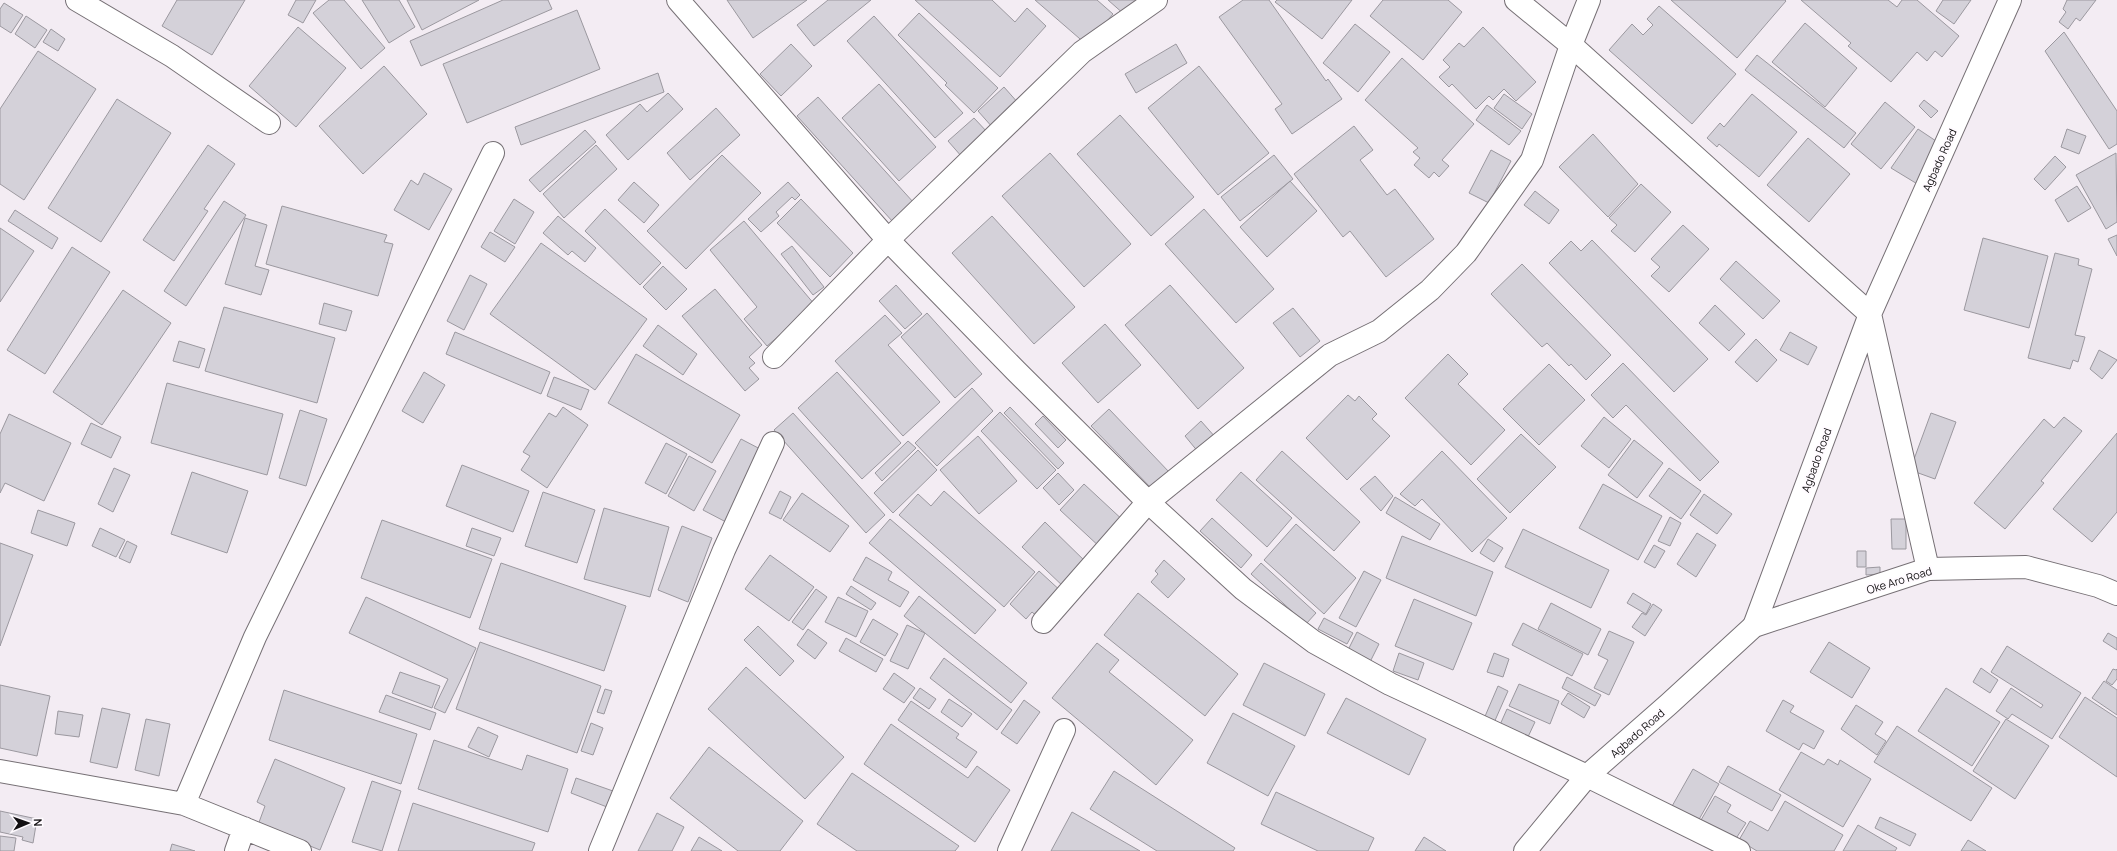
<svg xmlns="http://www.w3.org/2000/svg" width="2117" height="851" viewBox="0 0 2117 851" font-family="Manrope,sans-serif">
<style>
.building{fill:#d4d1d9;stroke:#9b989f}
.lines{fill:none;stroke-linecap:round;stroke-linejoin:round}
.minor-casing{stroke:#767075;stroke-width:24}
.major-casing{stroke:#767075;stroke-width:24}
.minor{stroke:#fff;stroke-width:22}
.major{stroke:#fff;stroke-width:22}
.labels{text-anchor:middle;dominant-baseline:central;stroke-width:4;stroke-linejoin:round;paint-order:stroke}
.street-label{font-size:11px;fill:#121012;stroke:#fffbff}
</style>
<rect width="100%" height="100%" fill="#f3ecf3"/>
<!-- building -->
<path class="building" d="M 177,0 L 245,0 L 212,55 L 162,26 Z
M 296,0 L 316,0 L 303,23 L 288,15 Z
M 329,0 L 344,0 L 385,48 L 361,69 L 313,13 Z
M 362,0 L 399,0 L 415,27 L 389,43 Z
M 407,0 L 479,0 L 422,30 Z
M 503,0 L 548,0 L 552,9 L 421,66 L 410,41 Z
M 727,0 L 807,0 L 753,38 Z
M 828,0 L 871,0 L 814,46 L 797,25 Z
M 915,0 L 992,0 L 1015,22 L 1027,8 L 1046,26 L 1000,77 Z
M 1035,0 L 1097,0 L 1113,14 L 1087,45 Z
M 1108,0 L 1138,0 L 1125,15 Z
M 1243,0 L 1269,0 L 1326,81 L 1328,79 L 1342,99 L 1292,134 L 1275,109 L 1282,104 L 1219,17 Z
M 1277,0 L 1352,0 L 1322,39 L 1275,2 Z
M 1383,0 L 1448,0 L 1462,12 L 1423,60 L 1370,16 Z
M 1671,0 L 1785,0 L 1786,1 L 1737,58 Z
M 1801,0 L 1888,0 L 1897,7 L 1902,0 L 1917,0 L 1959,36 L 1942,57 L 1935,51 L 1927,61 L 1917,52 L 1891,82 L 1848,46 L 1851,43 Z
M 1943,0 L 1971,0 L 1954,24 L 1936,11 Z
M 2067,0 L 2096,0 L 2080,21 L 2076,18 L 2068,29 L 2059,22 L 2066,12 L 2063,9 Z
M 4,3 L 23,15 L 11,33 L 0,26 L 0,9 Z
M 1659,6 L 1736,74 L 1692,124 L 1609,50 L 1632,24 L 1643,35 L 1653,25 L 1647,19 Z
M 577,10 L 600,69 L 467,123 L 443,64 Z
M 919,13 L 998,88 L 974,113 L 945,85 L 947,83 L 898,35 Z
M 26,16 L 47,30 L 35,48 L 15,34 Z
M 874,16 L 963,113 L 935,138 L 847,41 Z
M 1805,23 L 1857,68 L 1825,107 L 1772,62 Z
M 1355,24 L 1390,52 L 1358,92 L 1323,63 Z
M 298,27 L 346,68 L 296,127 L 249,86 Z
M 1483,27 L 1536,82 L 1516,101 L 1504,89 L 1493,100 L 1489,96 L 1476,109 L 1452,84 L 1449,87 L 1439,77 L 1450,67 L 1443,60 L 1459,43 L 1464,47 Z
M 51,29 L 65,39 L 58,51 L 43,42 Z
M 2064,32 L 2117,111 L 2117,144 L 2109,149 L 2045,51 Z
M 791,44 L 812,66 L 781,96 L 760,74 Z
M 1176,44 L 1187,63 L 1136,93 L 1125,74 Z
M 38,51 L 96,89 L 24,200 L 0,184 L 0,109 Z
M 1757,55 L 1856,133 L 1844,148 L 1745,70 Z
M 1402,58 L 1474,124 L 1442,160 L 1449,166 L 1439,177 L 1434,172 L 1429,178 L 1414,165 L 1420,158 L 1413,152 L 1418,148 L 1365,100 Z
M 384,66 L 427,114 L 363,174 L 319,126 Z
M 1199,66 L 1269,153 L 1218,195 L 1148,108 Z
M 658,73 L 664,92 L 521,145 L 515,127 Z
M 879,84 L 936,147 L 899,181 L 842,118 Z
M 1004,87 L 1019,104 L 993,128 L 978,111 Z
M 668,93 L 683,109 L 628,160 L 606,135 L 640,104 L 647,112 Z
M 1504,94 L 1532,114 L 1522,129 L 1494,108 Z
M 1752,94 L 1797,132 L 1759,177 L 1719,144 L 1717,147 L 1707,138 L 1720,123 L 1724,127 Z
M 818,97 L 914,203 L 893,222 L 797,116 Z
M 117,99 L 171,133 L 101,242 L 48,208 Z
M 1924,100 L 1938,111 L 1931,118 L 1919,106 Z
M 1885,102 L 1915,127 L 1881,169 L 1851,144 Z
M 1487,105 L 1521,131 L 1509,145 L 1476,120 Z
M 716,108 L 740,135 L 690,180 L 667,153 Z
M 1120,115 L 1194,197 L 1151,236 L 1077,154 Z
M 974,118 L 988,133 L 962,157 L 948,141 Z
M 1354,126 L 1373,150 L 1360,160 L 1387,195 L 1395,189 L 1434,239 L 1386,277 L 1350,231 L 1343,237 L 1294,174 Z
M 1918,129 L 1936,141 L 1919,185 L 1891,168 Z
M 2067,129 L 2086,136 L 2079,154 L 2061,147 Z
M 585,130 L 596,142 L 540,192 L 529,180 Z
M 1593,134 L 1638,184 L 1608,217 L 1559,167 Z
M 1808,138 L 1850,174 L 1809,222 L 1767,185 Z
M 208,145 L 235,164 L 204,209 L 208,211 L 174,261 L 143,240 Z
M 596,145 L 617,169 L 564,218 L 543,194 Z
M 1491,150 L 1511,161 L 1489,203 L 1469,193 Z
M 1050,153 L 1131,244 L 1084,287 L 1002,196 Z
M 2116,153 L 2117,222 L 2106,229 L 2076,175 Z
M 722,155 L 761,193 L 686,269 L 647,231 Z
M 1274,155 L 1293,179 L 1240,221 L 1221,197 Z
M 2055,156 L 2066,167 L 2045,190 L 2034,179 Z
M 424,173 L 452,189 L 429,230 L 394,210 L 411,180 L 418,185 Z
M 1290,181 L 1317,211 L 1267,257 L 1240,227 Z
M 634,182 L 659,205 L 644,223 L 618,200 Z
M 788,182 L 800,195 L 795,200 L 792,197 L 776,212 L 779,216 L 761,232 L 748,219 Z
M 1641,184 L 1671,212 L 1635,252 L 1611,231 L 1617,225 L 1609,218 Z
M 2077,186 L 2091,208 L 2068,222 L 2055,200 Z
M 1535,191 L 1559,210 L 1549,224 L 1524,205 Z
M 514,199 L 534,212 L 515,244 L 494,231 Z
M 801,199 L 853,253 L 830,277 L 777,223 Z
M 224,201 L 246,215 L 186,306 L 164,291 Z
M 282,206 L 387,235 L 384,242 L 393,244 L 378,296 L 266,264 Z
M 605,209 L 661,263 L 640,285 L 585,231 Z
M 1204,209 L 1274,289 L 1236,323 L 1165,244 Z
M 15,210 L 58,238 L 52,249 L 8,221 Z
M 558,216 L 596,248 L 585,262 L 572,251 L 568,255 L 543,233 Z
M 992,216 L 1075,307 L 1034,344 L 952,253 Z
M 245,218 L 267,225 L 255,266 L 269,270 L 261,295 L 225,284 Z
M 744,221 L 815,305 L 767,346 L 744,319 L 757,307 L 710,250 Z
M 1683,225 L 1709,249 L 1669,292 L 1651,276 L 1660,267 L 1651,259 Z
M 0,228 L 34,251 L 0,302 Z
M 490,232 L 515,247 L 505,262 L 481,247 Z
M 2117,235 L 2117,256 L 2108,239 Z
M 1983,238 L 2048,256 L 2029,328 L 1964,310 Z
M 1592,240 L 1708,359 L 1674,392 L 1549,263 L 1571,241 L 1581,251 Z
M 541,243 L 647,319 L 595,390 L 490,314 Z
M 792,246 L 824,287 L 813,295 L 781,254 Z
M 72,247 L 110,272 L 45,374 L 7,350 Z
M 2055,253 L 2079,259 L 2078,265 L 2092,269 L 2075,335 L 2085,337 L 2078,362 L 2073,360 L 2070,369 L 2028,358 Z
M 1736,261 L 1780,301 L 1763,319 L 1720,279 Z
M 1522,264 L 1611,355 L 1586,380 L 1571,364 L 1569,366 L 1547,343 L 1542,347 L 1491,294 Z
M 663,266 L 687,289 L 666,310 L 643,287 Z
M 470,275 L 487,284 L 464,330 L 447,321 Z
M 896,285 L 922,314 L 905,329 L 879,301 Z
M 1170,285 L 1244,368 L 1198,409 L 1125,325 Z
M 715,289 L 762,345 L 749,357 L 755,363 L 749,368 L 759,379 L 745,391 L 682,316 Z
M 123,290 L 171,323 L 102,425 L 53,392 Z
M 324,303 L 352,311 L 346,331 L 319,324 Z
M 1715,305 L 1745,334 L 1729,351 L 1699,323 Z
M 224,307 L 335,338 L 317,403 L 205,371 Z
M 1293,308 L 1320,341 L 1300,357 L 1273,323 Z
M 927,313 L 982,374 L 955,398 L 901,337 Z
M 885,315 L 902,333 L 888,345 L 940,402 L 903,436 L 835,361 Z
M 1105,324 L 1141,365 L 1098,403 L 1062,363 Z
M 658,325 L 697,354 L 683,375 L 643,346 Z
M 455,332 L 550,372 L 541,394 L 446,354 Z
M 1790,332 L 1817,347 L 1808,365 L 1780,350 Z
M 1756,339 L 1777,360 L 1757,382 L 1735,362 Z
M 179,341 L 205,349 L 199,368 L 173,361 Z
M 2099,350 L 2117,360 L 2102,379 L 2090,369 Z
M 636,354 L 740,415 L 712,463 L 608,403 Z
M 1448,354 L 1468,374 L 1458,384 L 1505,430 L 1471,465 L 1405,398 Z
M 1623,363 L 1719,462 L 1700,481 L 1626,405 L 1613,418 L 1591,395 Z
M 1549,364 L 1585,400 L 1539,445 L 1503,409 Z
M 424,372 L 445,385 L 423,423 L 402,411 Z
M 837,372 L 901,443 L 862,479 L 798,408 Z
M 554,377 L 589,390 L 581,410 L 547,396 Z
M 167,383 L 283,414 L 267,475 L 151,443 Z
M 972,388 L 993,411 L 937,466 L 915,443 Z
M 1348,395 L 1355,401 L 1359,396 L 1377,414 L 1372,419 L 1390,436 L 1347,480 L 1306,438 Z
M 563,407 L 588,425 L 547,488 L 521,470 L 530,456 L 523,452 L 549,413 L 556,417 Z
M 1010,407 L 1064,463 L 1058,469 L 1004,413 Z
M 1109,409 L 1170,473 L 1153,490 L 1091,426 Z
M 300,410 L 327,419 L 306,486 L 279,478 Z
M 1000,412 L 1056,470 L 1037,489 L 981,431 Z
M 793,413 L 885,515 L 866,533 L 774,430 Z
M 1931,413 L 1956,422 L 1935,479 L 1910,470 Z
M 9,414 L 71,443 L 44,501 L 5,483 L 0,493 L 0,434 Z
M 1043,416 L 1066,440 L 1058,448 L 1035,424 Z
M 1604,417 L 1631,439 L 1609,468 L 1581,446 Z
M 2064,417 L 2082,431 L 2041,481 L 2044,483 L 2005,529 L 1974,503 L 2044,419 L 2054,428 Z
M 1201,421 L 1216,438 L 1199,453 L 1185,436 Z
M 91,423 L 121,437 L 111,458 L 81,444 Z
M 2117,433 L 2117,512 L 2092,542 L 2053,509 Z
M 1521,434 L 1556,467 L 1510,513 L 1477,479 Z
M 978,436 L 1017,481 L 979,514 L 940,470 Z
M 741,439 L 764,451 L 726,522 L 703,510 Z
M 1634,440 L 1663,463 L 1637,498 L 1608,475 Z
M 908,441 L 916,448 L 882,481 L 875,473 Z
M 666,443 L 687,454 L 666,494 L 645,483 Z
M 918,450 L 937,470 L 893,513 L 874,493 Z
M 1282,451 L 1360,522 L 1334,551 L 1256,480 Z
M 1442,451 L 1507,518 L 1472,552 L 1422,499 L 1415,506 L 1400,494 Z
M 689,456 L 716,471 L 694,511 L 668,496 Z
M 462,465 L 529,491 L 513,532 L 446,506 Z
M 114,468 L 130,475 L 113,512 L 98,504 Z
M 1669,468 L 1701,491 L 1681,519 L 1649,496 Z
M 192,472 L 248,491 L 227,553 L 171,534 Z
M 1241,472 L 1292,518 L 1267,547 L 1216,500 Z
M 1058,473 L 1074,490 L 1059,505 L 1043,488 Z
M 1375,476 L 1393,496 L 1381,511 L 1360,489 Z
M 1084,484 L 1126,523 L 1102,549 L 1060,510 Z
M 1603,484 L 1662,516 L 1638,560 L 1579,528 Z
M 780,491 L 791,497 L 781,519 L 769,513 Z
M 944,491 L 1035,572 L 1004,607 L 899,515 L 918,494 L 931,506 Z
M 543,492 L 595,510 L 577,563 L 525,546 Z
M 802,493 L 849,526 L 830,552 L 783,520 Z
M 1704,494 L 1732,514 L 1717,534 L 1690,515 Z
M 1395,497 L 1440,524 L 1430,540 L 1386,513 Z
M 604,508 L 669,527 L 650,597 L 584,579 Z
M 38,510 L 75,523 L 67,546 L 31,533 Z
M 1670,517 L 1681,523 L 1670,546 L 1658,541 Z
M 1212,518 L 1252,555 L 1241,568 L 1200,531 Z
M 890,519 L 996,610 L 975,634 L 869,543 Z
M 1891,519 L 1906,519 L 1906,549 L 1892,549 Z
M 382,520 L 492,559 L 470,618 L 361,578 Z
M 1045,522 L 1090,566 L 1067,590 L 1022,547 Z
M 1296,524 L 1356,578 L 1324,614 L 1264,560 Z
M 682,526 L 712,538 L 688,602 L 658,590 Z
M 100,528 L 125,540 L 116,557 L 92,546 Z
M 472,528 L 501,538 L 494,556 L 466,546 Z
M 1523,529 L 1609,570 L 1591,608 L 1505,567 Z
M 1697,533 L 1716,545 L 1696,577 L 1677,564 Z
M 1402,536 L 1493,572 L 1476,616 L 1386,578 Z
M 1488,539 L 1503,548 L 1494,562 L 1480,553 Z
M 127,541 L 137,546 L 130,563 L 119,558 Z
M 0,543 L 33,555 L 0,646 Z
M 1654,545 L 1665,551 L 1655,568 L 1644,562 Z
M 1857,551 L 1866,551 L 1866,567 L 1857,567 Z
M 770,555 L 814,587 L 789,621 L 745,589 Z
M 866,557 L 892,572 L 888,580 L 909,592 L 900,607 L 853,580 Z
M 1164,560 L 1185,579 L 1168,598 L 1151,582 L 1158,574 L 1155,571 Z
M 501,563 L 626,606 L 604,671 L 479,629 Z
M 1261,563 L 1316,613 L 1306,624 L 1251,574 Z
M 1880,567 L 1880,574 L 1866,575 L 1866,568 Z
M 1039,571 L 1063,593 L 1040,619 L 1032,612 L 1026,619 L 1010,604 Z
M 1364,571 L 1381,580 L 1356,627 L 1339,618 Z
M 851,586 L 876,603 L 871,610 L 846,594 Z
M 816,589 L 827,597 L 803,630 L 792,622 Z
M 1138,593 L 1238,674 L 1205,716 L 1104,635 Z
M 1633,593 L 1651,604 L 1646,614 L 1627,603 Z
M 919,596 L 1027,683 L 1011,703 L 904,616 Z
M 366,597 L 476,648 L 445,713 L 434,708 L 448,679 L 349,633 Z
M 838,597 L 868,611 L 856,637 L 825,622 Z
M 1414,599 L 1472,623 L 1453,670 L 1395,646 Z
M 1551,603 L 1601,629 L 1588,655 L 1538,629 Z
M 1653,604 L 1662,610 L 1645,636 L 1632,627 L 1642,613 L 1646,615 Z
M 1324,618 L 1353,633 L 1347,644 L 1318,629 Z
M 873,619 L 898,634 L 885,656 L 860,642 Z
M 1523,623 L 1583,654 L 1572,676 L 1512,645 Z
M 907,625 L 925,633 L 908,669 L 890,661 Z
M 758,626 L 794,661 L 780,676 L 744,640 Z
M 808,629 L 827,643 L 815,659 L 797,645 Z
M 1609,631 L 1634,642 L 1609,695 L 1594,688 L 1608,660 L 1598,655 Z
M 1357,632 L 1379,644 L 1370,662 L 1348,650 Z
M 2108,633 L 2117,638 L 2117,650 L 2103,641 Z
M 846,638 L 883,659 L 876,672 L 839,651 Z
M 480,642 L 601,686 L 577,753 L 456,709 Z
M 1829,642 L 1870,668 L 1852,698 L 1810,672 Z
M 1097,643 L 1119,660 L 1109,672 L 1193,740 L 1156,785 L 1052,698 Z
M 2007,646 L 2081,693 L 2052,739 L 2012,714 L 2008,719 L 1996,711 L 2011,688 L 2041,708 L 2043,705 L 1991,672 Z
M 1399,653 L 1424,663 L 1418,680 L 1393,671 Z
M 1494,653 L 1509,659 L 1503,677 L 1487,672 Z
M 944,658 L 1012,710 L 997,730 L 930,678 Z
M 1264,663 L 1325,694 L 1305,736 L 1243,705 Z
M 746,667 L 844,757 L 805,799 L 708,709 Z
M 1981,668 L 1998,680 L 1990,693 L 1973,682 Z
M 2113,669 L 2116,670 L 2117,669 L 2117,679 L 2112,685 L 2106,681 Z
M 400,672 L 440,686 L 432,708 L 392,693 Z
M 894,673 L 915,688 L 904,703 L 883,689 Z
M 1567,677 L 1601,695 L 1595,706 L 1562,688 Z
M 2104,681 L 2117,690 L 2117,715 L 2092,698 Z
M 1519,684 L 1559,701 L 1550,724 L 1509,706 Z
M 0,685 L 50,696 L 37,756 L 0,748 Z
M 1498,686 L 1508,691 L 1493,725 L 1483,721 Z
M 920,688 L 936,699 L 929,709 L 913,698 Z
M 1946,688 L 2000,722 L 1972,766 L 1918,731 Z
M 605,689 L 612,691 L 604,714 L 597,712 Z
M 284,690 L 417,734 L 401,784 L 269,740 Z
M 1568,693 L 1590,707 L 1584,718 L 1561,704 Z
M 386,695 L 436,713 L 430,730 L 379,712 Z
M 2085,697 L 2117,718 L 2117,777 L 2059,737 Z
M 1346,698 L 1426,739 L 1409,775 L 1327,733 Z
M 949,699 L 972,714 L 962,727 L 941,712 Z
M 1024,700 L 1040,712 L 1017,744 L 1001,733 Z
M 1783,700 L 1794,706 L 1790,712 L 1824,731 L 1814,749 L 1803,743 L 1799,750 L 1766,731 Z
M 911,701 L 959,734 L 956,738 L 977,752 L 966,768 L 898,720 Z
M 1856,705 L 1883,722 L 1875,734 L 1886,741 L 1877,755 L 1841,729 Z
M 102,708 L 130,714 L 117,768 L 90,762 Z
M 1507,709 L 1535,722 L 1527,739 L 1499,727 Z
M 58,711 L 83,715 L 79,737 L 55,734 Z
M 1233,713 L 1295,746 L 1268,796 L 1207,763 Z
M 146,719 L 170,724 L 159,776 L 135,770 Z
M 2006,719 L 2049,746 L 2015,799 L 1973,771 Z
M 591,723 L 603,728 L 593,755 L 581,751 Z
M 891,724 L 968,778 L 977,766 L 1010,790 L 975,842 L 864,764 Z
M 1897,726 L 1992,788 L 1971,821 L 1874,762 Z
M 478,727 L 498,736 L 489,757 L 468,747 Z
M 434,740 L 522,770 L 527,755 L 568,769 L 548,832 L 418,789 Z
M 709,747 L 803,821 L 780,851 L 738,851 L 670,798 Z
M 1801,752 L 1824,765 L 1828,759 L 1838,765 L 1840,760 L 1871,779 L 1843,827 L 1779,790 Z
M 275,759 L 345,788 L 320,850 L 258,825 L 265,806 L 257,802 Z
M 1728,766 L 1781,795 L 1772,811 L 1719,782 Z
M 1693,769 L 1719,784 L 1697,823 L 1671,808 Z
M 1114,771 L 1235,848 L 1233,851 L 1157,851 L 1090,809 Z
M 852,773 L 959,846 L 955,851 L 857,851 L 817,824 Z
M 576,778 L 613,791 L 607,807 L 571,793 Z
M 372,781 L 401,791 L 382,851 L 352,842 Z
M 1276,792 L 1374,838 L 1368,851 L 1318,851 L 1261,824 Z
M 1715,796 L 1731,805 L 1727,812 L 1746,823 L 1735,840 L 1701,820 Z
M 1785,801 L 1843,835 L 1834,851 L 1757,851 L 1739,840 L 1750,821 L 1768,831 Z
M 413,803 L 535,843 L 532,851 L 398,851 Z
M 0,811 L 37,819 L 33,843 L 22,840 L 23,837 L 0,832 Z
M 1072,812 L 1140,851 L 1051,851 Z
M 657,813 L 684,827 L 672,851 L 638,851 Z
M 1880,817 L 1916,834 L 1910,846 L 1875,828 Z
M 1858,825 L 1897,848 L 1895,851 L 1843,851 Z
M 0,836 L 16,838 L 14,851 L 0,851 Z
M 699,837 L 722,851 L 691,851 Z
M 1424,837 L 1446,851 L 1415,851 Z
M 1968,840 L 1986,851 L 1961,851 Z
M 172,844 L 195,851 L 170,851 Z"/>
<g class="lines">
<defs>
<path id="minor" d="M 77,0 L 172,56 L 269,123
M 678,0 L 888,240 L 1016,371 L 1148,502 L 1243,589 L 1314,642 L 1390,684 L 1587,776 L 1739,851
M 1516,0 L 1571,45 L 1870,314 L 1928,569
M 774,357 L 888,240 L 1082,52 L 1156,0
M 1043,622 L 1148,502 L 1330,355 L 1379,331 L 1430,290 L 1466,253 L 1532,160 L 1571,45 L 1589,0
M 1754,626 L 1870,314 L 2010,0
M 0,771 L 184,804 L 300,851
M 184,804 L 255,637 L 493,153
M 236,851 L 244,828
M 600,851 L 724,550 L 773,443
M 1009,851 L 1064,730"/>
<path id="major" d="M 1525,851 L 1587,776 L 1669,704 L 1754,626 L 1928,569 L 2026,567 L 2098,586 L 2117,594"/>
</defs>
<!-- minor casing -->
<use href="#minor" class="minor-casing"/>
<!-- major casing -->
<use href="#major" class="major-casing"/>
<!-- minor -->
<use href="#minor" class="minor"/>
<!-- major -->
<use href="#major" class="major"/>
</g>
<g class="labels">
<!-- street labels -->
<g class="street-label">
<text transform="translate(1939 160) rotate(-66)">Agbado Road</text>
<text transform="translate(1816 460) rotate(-70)">Agbado Road</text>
<text transform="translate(1899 580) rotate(-17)">Oke Aro Road</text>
<text transform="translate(1637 733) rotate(-41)">Agbado Road</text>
</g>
</g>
<!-- north arrow -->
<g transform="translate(28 823) rotate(88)" stroke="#fffbff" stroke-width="3" paint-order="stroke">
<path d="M0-3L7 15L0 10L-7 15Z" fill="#121012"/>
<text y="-6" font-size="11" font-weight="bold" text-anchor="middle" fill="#121012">N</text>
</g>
</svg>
